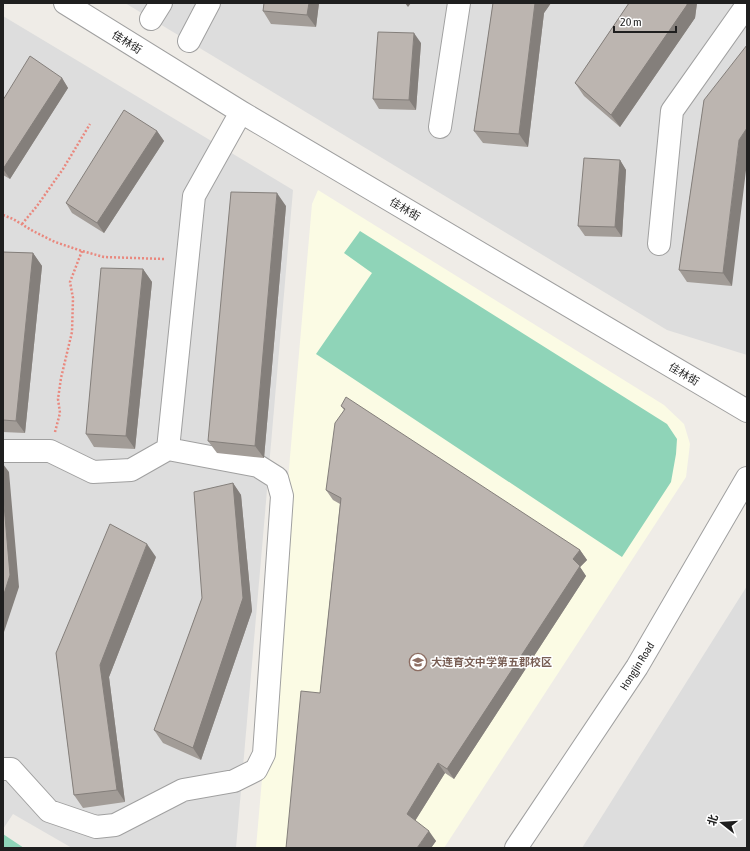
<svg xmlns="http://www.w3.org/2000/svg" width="750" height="851" viewBox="0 0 750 851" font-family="'Asap Condensed','Noto Sans SC',sans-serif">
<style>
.residential{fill:#ddd}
.education{fill:#fbfbe4}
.pitch{fill:#8fd4b8}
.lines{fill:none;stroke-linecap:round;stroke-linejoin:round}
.minor-casing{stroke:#a0a0a0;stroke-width:24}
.path{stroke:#e9887e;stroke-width:2.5;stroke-dasharray:2 2;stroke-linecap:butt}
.minor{stroke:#fff;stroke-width:22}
.wall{fill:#a29c97}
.shaded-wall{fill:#847f7b}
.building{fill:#bcb5b0;stroke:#847f7b}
.labels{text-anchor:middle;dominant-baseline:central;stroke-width:3;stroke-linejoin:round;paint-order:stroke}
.street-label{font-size:11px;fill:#1f1f1f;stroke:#fff}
.education-label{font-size:11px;font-weight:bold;fill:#785e54;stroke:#fff;text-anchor:start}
</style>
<rect width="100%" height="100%" fill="#efece7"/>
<!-- residential -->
<path class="residential" d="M 125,3 L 747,3 L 747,355 L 667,330 Z
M 3,16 L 293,190 L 236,848 L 72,848 L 13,814 L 3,829 Z
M 747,586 L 747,848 L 582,848 L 735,605 Z"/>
<!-- education -->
<path class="education" d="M 318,190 L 664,405 L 684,424 L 690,444 L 686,477 L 444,848 L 256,848 L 312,204 Z"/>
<!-- pitch -->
<path class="pitch" d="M 360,231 L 667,424 L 677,439 L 676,454 L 671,482 L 622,557 L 316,354 L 372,273 L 344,253 Z
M 3,834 L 24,848 L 3,848 Z"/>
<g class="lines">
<defs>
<path id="minor" d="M 65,3 L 241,112 L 747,411
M 151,19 L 161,3
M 189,41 L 209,3
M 440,127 L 459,3
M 659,244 L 672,111 L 747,5
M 3,451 L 50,451 L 93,472 L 131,470 L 168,449 L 194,196 L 241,112
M 3,769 L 11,769 L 49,811 L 96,827 L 115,825 L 183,790 L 234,781 L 256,770 L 264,754 L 282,496 L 277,478 L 258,466 L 168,449
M 516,848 L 637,667 L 747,478"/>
</defs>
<!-- minor casing -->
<use href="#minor" class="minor-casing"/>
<!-- path -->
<path class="path" d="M 3,215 L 13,219 L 33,231 L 55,242 L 82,251 L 104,257 L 165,259
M 22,224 L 37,206 L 63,169 L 90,124
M 55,432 L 60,413 L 58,399 L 61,378 L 72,332 L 73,298 L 70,282 L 82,251"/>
<!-- minor -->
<use href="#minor" class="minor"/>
</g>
<!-- wall -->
<path class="wall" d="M 319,3 L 316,27 L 271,24 L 263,11 Z
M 493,3 L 551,3 L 544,13 L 528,147 L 483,143 L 474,131 Z
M 629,3 L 697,3 L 695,18 L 620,127 L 584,96 L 575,83 Z
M 421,43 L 416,110 L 379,109 L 373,99 Z
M 62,78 L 68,88 L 10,179 L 3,175 L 3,100 Z
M 704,100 L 732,286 L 687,282 L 679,270 Z
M 157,131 L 164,141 L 104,233 L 72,213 L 66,203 Z
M 620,160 L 626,170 L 622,237 L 585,236 L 578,226 Z
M 286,206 L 264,458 L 217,453 L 208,441 Z
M 3,252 L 33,253 L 42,266 L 25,433 L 3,432 Z
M 143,269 L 152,282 L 135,449 L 94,447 L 86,434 Z
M 341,406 L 580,550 L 587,560 L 580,567 L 586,576 L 454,779 L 445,773 L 415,821 L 436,841 L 431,848 L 320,693 L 340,504 L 333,500 L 326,490 L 344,410 Z
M 233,483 L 241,495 L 252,611 L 201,760 L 163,743 L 154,730 L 202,598 Z
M 156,557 L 109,677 L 125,802 L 83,808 L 74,795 L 56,653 Z"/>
<!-- shaded-wall -->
<path class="shaded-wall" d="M 309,3 L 319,3 L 316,27 L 307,15 Z
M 405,3 L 411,3 L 408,7 Z
M 535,3 L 551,3 L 544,13 L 528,147 L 519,134 Z
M 687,3 L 697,3 L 695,18 L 620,127 L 611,115 Z
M 414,33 L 421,43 L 416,110 L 409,100 Z
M 62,78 L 68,88 L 10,179 L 3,169 Z
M 747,128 L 747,162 L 732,286 L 723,273 L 739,140 Z
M 157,131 L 164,141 L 104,233 L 97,223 Z
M 620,160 L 626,170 L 622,237 L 615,227 Z
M 277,193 L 286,206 L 264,458 L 255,446 Z
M 33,253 L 42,266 L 25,433 L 16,421 Z
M 143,269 L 152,282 L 135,449 L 126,436 Z
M 3,464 L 9,472 L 19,587 L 3,635 Z
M 233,483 L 241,495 L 252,611 L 201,760 L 193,748 Z
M 147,544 L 156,557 L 109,677 L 125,802 L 117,790 L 100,665 Z
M 580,550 L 587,560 L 580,567 L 586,576 L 454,779 L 447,769 L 573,559 Z
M 438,763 L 445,773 L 413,824 L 407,814 Z
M 429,831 L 436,841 L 431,848 L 417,848 Z"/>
<!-- building -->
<path class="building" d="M 264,3 L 309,3 L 307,15 L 263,11 Z
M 493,3 L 535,3 L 519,134 L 474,131 Z
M 629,3 L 687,3 L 687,5 L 611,115 L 575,83 Z
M 378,32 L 414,33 L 409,100 L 373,99 Z
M 747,45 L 747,128 L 739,140 L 723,273 L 679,270 L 704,100 Z
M 30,56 L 62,78 L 3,169 L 3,100 Z
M 124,110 L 157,131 L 97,223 L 66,203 Z
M 584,158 L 620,160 L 615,227 L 578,226 Z
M 231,192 L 277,193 L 255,446 L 208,441 Z
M 3,252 L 33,253 L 16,421 L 3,420 Z
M 101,268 L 143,269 L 126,436 L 86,434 Z
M 346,397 L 580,550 L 573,559 L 580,566 L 447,769 L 438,763 L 407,814 L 429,831 L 417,848 L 286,848 L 301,691 L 320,693 L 341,498 L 326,490 L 335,423 L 345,409 L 341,406 Z
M 233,483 L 243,598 L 193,748 L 154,730 L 202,598 L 194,492 Z
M 3,493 L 10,575 L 3,597 Z
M 110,524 L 147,544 L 100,665 L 117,790 L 74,795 L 56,653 Z"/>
<!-- icons -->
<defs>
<symbol id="school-ring" viewBox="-11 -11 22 22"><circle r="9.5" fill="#fff" stroke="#8d6e63" stroke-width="1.5"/><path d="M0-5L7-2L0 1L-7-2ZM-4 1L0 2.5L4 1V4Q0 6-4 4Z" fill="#8d6e63"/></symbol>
</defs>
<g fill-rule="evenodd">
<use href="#school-ring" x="408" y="652" width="20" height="20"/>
</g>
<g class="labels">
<!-- street labels -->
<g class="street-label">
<text transform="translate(127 42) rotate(32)">佳林街</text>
<text transform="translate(405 209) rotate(31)">佳林街</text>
<text transform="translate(684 374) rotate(31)">佳林街</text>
<text transform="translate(637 666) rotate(-58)">Hongjin Road</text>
</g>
<!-- education labels -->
<g class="education-label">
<text x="431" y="662">大连育文中学第五郡校区</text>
</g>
</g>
<!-- border -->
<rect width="750" height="851" fill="none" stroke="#1f1f1f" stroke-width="8"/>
<!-- north arrow -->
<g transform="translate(722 823) rotate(287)" stroke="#ffffff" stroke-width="3" paint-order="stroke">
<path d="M0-3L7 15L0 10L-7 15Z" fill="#1f1f1f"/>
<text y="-6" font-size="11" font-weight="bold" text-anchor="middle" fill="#1f1f1f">北</text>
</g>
<!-- scale -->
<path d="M614 26v6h62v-6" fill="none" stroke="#1f1f1f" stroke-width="2"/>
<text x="620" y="26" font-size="12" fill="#1f1f1f" stroke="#ffffff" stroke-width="3" paint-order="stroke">20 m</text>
</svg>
